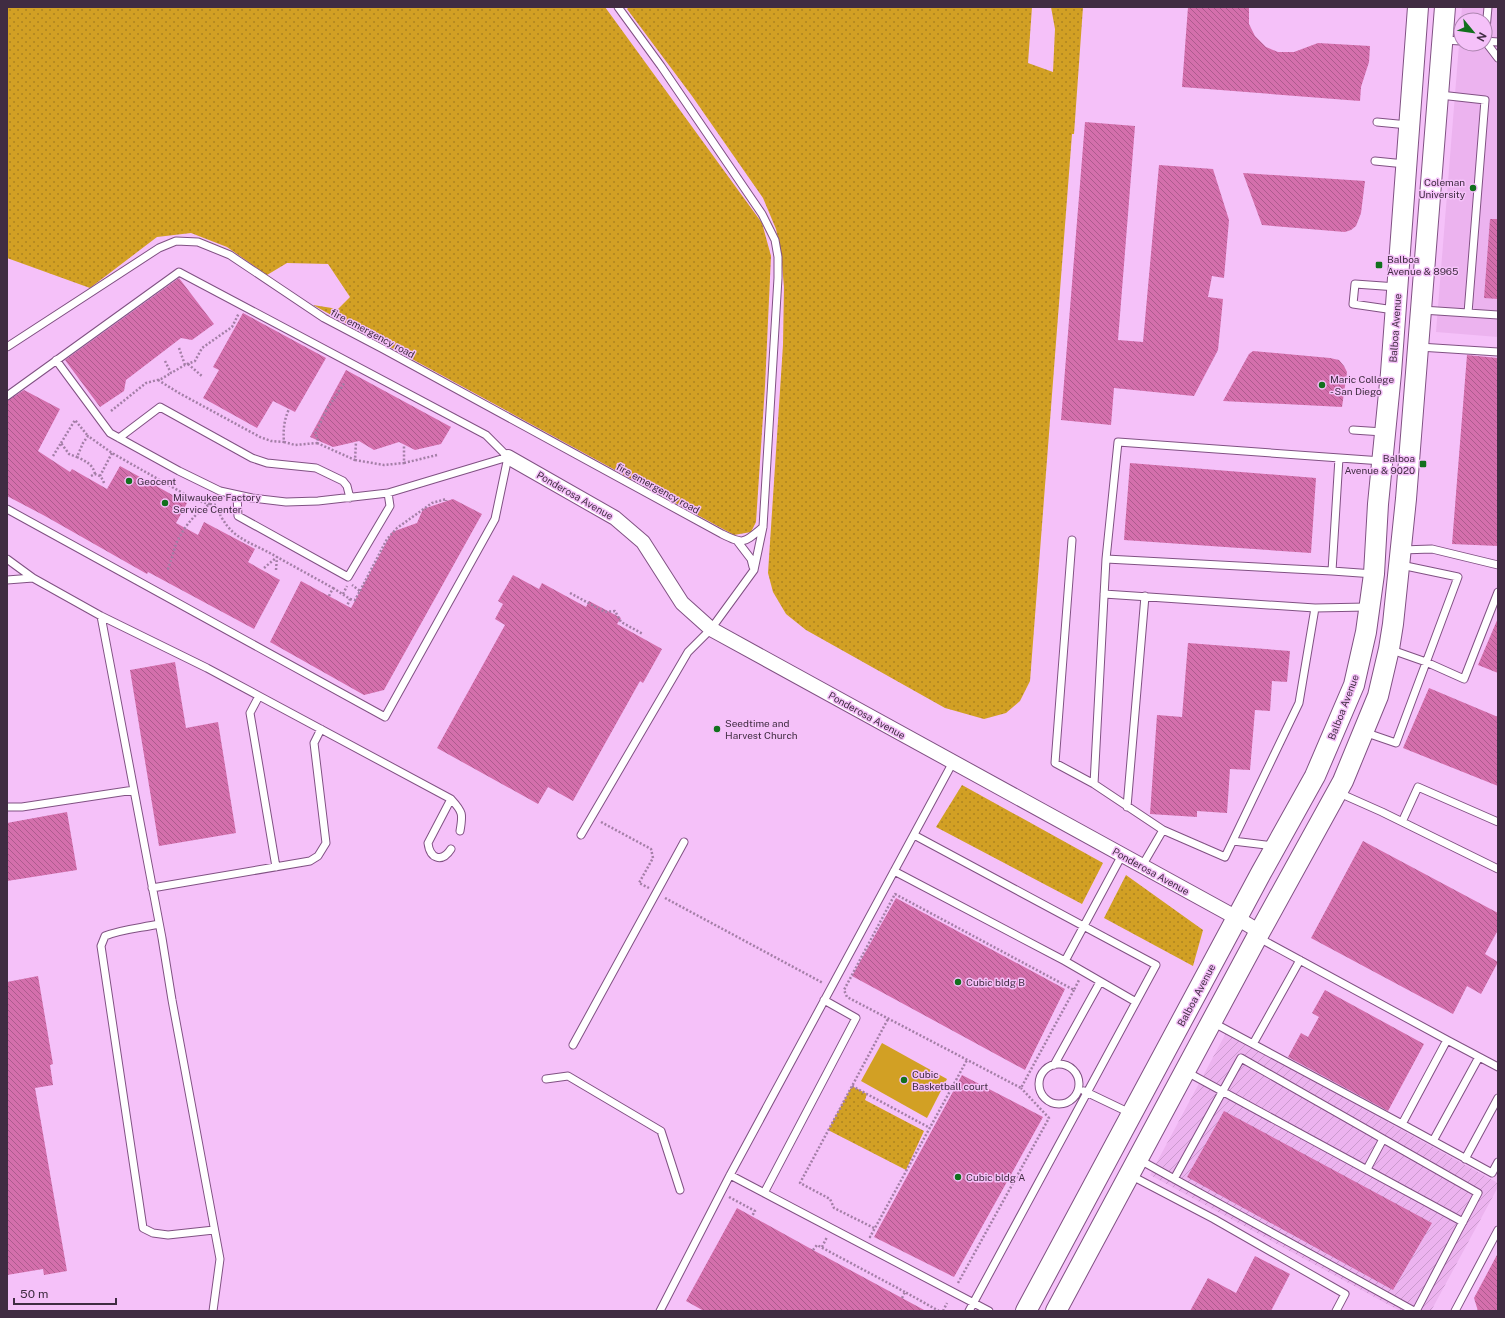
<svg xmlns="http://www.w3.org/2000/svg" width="1505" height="1318" viewBox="0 0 1505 1318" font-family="'Public Sans',sans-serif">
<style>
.built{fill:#ecb3ef;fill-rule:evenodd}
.industrial{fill:url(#industrial-furrows)}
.grass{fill:url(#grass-dots)}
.pitch{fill:#d2a024}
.building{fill:url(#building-back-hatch)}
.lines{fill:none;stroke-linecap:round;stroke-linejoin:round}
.lane-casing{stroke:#805183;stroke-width:9}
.street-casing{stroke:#805183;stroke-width:16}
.secondary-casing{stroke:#805183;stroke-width:22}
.path{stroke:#a37ea6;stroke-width:2.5;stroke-dasharray:2 2;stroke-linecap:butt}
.lane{stroke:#fff;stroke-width:7}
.street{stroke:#fff;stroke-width:14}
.secondary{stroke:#fff;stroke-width:20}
.poi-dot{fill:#11701d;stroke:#f5c1f9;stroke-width:1.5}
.labels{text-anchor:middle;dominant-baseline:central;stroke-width:3;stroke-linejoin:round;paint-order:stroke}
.poi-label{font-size:10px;fill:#402c42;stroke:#f5c1f9;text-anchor:start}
.street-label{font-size:10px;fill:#402c42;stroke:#f5c1f9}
</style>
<defs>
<pattern id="industrial-furrows" width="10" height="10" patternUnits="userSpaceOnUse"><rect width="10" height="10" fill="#ecb3ef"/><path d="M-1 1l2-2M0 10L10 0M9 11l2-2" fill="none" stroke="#cb9ace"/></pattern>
<pattern id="grass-dots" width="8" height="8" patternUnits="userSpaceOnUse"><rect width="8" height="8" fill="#d2a024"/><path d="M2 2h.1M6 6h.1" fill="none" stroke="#ac8321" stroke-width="1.8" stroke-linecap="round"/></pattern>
<pattern id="building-back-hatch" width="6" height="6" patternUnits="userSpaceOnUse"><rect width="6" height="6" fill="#d46fac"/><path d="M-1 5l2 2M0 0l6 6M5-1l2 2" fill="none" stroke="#ad5b8e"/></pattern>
</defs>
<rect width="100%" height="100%" fill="#f5c1f9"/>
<!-- built -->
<path class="built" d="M 1462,7 L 1498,7 L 1498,337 L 1436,332 ZM 1461,20 L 1485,20 L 1485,44 L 1461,44 Z"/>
<!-- industrial -->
<path class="industrial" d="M 1226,1033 L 1498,1183 L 1498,1187 L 1431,1311 L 1400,1311 L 1150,1175 Z"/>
<!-- grass -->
<path class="grass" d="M 7,7 L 605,7 L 762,223 L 771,256 L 765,386 L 756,522 L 751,532 L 734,535 L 313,305 L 338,309 L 350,297 L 328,264 L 287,263 L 267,275 L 227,247 L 191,233 L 157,237 L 90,288 L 7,258 Z
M 629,7 L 1032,7 L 1028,63 L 1053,72 L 1055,29 L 1051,7 L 1083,7 L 1074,134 L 1072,134 L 1030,681 L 1020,701 L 1006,713 L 984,719 L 945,708 L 806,630 L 786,614 L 773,592 L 768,573 L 783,345 L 784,287 L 781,253 L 776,229 L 763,198 L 692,96 L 627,9 Z
M 962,785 L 1103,863 L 1082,904 L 936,827 Z
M 1126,875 L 1203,930 L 1193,966 L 1104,918 Z
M 852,1086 L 867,1094 L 865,1100 L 924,1131 L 906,1170 L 828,1130 Z"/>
<!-- pitch -->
<path class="pitch" d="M 882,1043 L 947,1079 L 927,1118 L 861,1081 Z"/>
<!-- building -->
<path class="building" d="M 1188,7 L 1249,7 L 1249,24 L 1255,36 L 1266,47 L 1278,52 L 1294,52 L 1318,43 L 1370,46 L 1369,62 L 1361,87 L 1360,101 L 1182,87 Z
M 1085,122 L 1135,126 L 1118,340 L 1143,342 L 1159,165 L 1213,169 L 1229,220 L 1224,278 L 1212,276 L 1208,297 L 1223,299 L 1218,350 L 1194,396 L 1114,388 L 1111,425 L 1061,420 Z
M 1243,173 L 1365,181 L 1361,213 L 1358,221 L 1356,226 L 1351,230 L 1345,232 L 1262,225 Z
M 1490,219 L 1498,219 L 1498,299 L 1484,298 Z
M 179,278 L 214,324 L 192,340 L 181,338 L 126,380 L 124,391 L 100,407 L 65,360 Z
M 243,313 L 326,358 L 295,412 L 273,401 L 257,428 L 203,398 L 219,370 L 213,367 Z
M 1253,351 L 1330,358 L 1339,360 L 1344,366 L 1347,372 L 1342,407 L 1223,401 L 1249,354 Z
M 1467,355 L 1498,358 L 1498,546 L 1452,544 Z
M 346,370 L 451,427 L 441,444 L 415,450 L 399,442 L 374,450 L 359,441 L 333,447 L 310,437 Z
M 24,390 L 60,409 L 38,451 L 70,472 L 72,469 L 107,489 L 120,466 L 187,503 L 176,523 L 198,535 L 204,522 L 255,549 L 248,562 L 280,580 L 254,629 L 148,572 L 147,574 L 45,516 L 7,496 L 7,401 Z
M 1130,463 L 1316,478 L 1311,553 L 1124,540 Z
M 453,499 L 482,514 L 384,690 L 364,695 L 270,642 L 301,581 L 351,608 L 392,532 L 417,523 L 423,509 Z
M 513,575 L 539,589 L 542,583 L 586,607 L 589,601 L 621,618 L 617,624 L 662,649 L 643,683 L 640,681 L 573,801 L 548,787 L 538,804 L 437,748 L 505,625 L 495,619 L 503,604 L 498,601 Z
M 1498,618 L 1498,673 L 1478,665 Z
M 1188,643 L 1290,651 L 1287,682 L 1272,681 L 1270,711 L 1255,710 L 1250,770 L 1230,769 L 1227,813 L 1197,811 L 1197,817 L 1150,814 L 1157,715 L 1182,717 Z
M 175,662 L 186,728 L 218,722 L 236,833 L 159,846 L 130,670 Z
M 1429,688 L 1498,717 L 1498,786 L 1403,748 Z
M 67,812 L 77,870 L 7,881 L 7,823 Z
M 1363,841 L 1498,913 L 1498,930 L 1485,954 L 1498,962 L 1481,994 L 1467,986 L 1453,1014 L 1311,938 Z
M 896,898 L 1065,989 L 1025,1070 L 852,976 Z
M 38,976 L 53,1064 L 50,1065 L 53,1085 L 35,1088 L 67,1271 L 44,1275 L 43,1269 L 7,1275 L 7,982 Z
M 1325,990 L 1424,1044 L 1388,1111 L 1288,1057 L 1301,1033 L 1308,1037 L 1319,1017 L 1312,1013 Z
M 962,1075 L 1043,1117 L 954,1277 L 874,1237 Z
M 1224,1111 L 1432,1223 L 1393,1290 L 1187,1177 Z
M 737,1208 L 813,1250 L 926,1311 L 704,1311 L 686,1301 Z
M 1498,1253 L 1498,1311 L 1478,1311 L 1474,1298 Z
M 1255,1256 L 1290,1274 L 1271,1311 L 1190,1311 L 1208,1278 L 1236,1293 Z"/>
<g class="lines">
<defs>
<path id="lane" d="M 1488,7 L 1485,41 L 1498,58
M 1444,40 L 1461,41
M 1485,41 L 1498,42
M 1440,95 L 1485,100 L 1468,313 L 1498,315
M 1377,122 L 1408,125
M 1375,161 L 1405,164
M 1394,310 L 1353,304 L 1355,284 L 1397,287
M 1422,310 L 1468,313
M 7,347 L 159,248 L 176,241 L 198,242 L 230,255 L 324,318 L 383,349 L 722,534 C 744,545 744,543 763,527
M 1419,347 L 1498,352
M 56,360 L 110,433 L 179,471 L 220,491 L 252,498 L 286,502 L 318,501 L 388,493 L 508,457
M 7,396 L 179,272 L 486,435 L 508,457
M 1353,430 L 1383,432
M 119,438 L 160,407 L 252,458 L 267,463 L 316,468 L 343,481 L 347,486 L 350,498
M 237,495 L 238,516 L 348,577 L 390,506 L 388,493
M 7,509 L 385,717 L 495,519 L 508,457
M 1072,540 L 1055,763 L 1094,784
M 738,542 L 751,559 L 753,567
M 1401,550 L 1432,549 L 1498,565
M 7,559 L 33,578
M 1106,559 L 1118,442 L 1382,461
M 1332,571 L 1374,574
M 7,580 L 33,578 L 101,616 L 207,668 L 451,799 C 463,812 463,814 460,831
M 1104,594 L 1315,608 L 1299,703 L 1225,857 L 1163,830 L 1094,784 L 1106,559 L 1332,571 L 1339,458
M 1315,608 L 1367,607
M 101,616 L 162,938 L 172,1000 L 220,1259 L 213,1311
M 1389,649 L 1426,662 L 1464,679 L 1498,592
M 259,696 L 250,713 L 276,867
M 1364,732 L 1396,743 L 1458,577 L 1401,565
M 1337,792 L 1382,812 L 1498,869
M 451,799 L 428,843 C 430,859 442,863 451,849
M 7,807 L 22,807 L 134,790
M 1127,807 L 1145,596
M 1402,822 L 1418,787 L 1498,822
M 581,835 L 688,652 L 711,629 L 754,570 L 763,527 L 778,278 L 778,257 L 775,240 L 762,214 L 661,66 L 618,7
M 914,835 L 1156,965 L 969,1311
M 1233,841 L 1274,846
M 1142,866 L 1163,830
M 894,871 L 1065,961 L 1136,1002
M 152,888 L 310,861 L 318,856 L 326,843 L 314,743 L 321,729
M 159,924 C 141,928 122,929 105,936 L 101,946 L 143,1228 L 153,1233 L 168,1235 L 214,1230
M 1065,961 L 1122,855
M 1212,1022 L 1402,1124 L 1447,1040 L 1259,938
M 1447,1040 L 1498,1067
M 1253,1044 L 1300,960
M 573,1045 L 684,842
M1039 1084a20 20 0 1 1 40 0a20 20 0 1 1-40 0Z
M 1054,1065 L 1100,982
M 1185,1071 L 1463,1222
M 546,1079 L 568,1076 L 661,1131 L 680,1190
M 1084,1091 L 1130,1113
M 1402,1124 L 1492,1173 L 1498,1162
M 1433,1141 L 1479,1057
M 1138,1159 L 1414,1311
M 1465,1159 L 1498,1098
M 1367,1169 L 1383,1139
M 730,1175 L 989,1311
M 1130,1175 L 1214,1219 L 1345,1294 L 1336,1311
M 1174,1179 L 1241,1058 L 1478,1193 L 1416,1311
M 764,1193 L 856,1018 L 824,1000
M 660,1311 L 730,1175 L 953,762
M 1455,1311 L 1498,1230"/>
<path id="street" d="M 508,457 L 615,518 L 643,542 L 682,603 L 711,629 L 1237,918 L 1260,932"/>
<path id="secondary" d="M 1026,1311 L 1261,873 L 1315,776 L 1354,685 L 1366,632 L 1374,574 L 1378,504 L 1391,373 L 1418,7
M 1056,1311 L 1257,937 L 1343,781 L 1378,696 L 1389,649 L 1393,624 L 1406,499 L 1445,7"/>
</defs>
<!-- lane casing -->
<use href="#lane" class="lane-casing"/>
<!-- street casing -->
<use href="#street" class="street-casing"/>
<!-- secondary casing -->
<use href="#secondary" class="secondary-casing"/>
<!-- path -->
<path class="path" d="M 179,348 L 185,365 L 195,361 L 202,348 L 232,327 L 239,313
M 165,361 L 171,373 L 185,365
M 188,364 L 203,377
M 158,380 L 179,393 L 260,437 L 271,441 L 284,442 C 283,430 284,420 289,409
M 111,411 L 146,383 L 161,379 L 171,373
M 284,442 L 295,445 L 317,443 L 318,438 L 315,434 L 328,407 L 334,399 L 345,382
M 61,443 L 75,420 L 88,436
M 317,443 L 355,460 L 356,442
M 53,456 L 61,443 L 69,454 L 77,457
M 355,460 L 384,465 L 404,463 L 404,445
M 404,463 L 437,455
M 95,474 C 93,464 85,461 77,457 L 83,443 L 88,436 L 112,453 L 195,500 L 210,504 C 194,514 184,527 176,544 C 173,553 171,562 167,571
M 91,476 L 95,474 L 100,476
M 104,483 L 103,480 L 100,476 L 112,453
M 210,504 L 216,505 C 229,540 248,540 277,557 L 264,568
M 276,570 L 277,557 L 333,588 L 329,596
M 333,588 L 350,599 L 347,606
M 360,591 L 387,539 L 397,528 L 432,503 L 446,499 L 446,501
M 570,593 L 605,612 L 615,611 L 621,622 L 643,634
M 343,594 L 347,586
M 350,599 L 355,600 L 360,591 L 352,585
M 601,822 L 651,849 L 653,858 L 639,883 L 649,888
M 665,898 L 823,983
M 1074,990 L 1021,1088 L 847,997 L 844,990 L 895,894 L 1074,990 L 1079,980
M 852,1086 L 930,1128
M 729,1197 L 755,1211 L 752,1216
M 874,1228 L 834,1208 L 830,1199 L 800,1183 L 888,1019
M 871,1237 L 870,1237 L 967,1060
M 822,1247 L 827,1237
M 813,1250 L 817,1245 L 905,1292
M 958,1283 L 1049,1118 L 1021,1088
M 902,1298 L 905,1292 L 939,1311
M 943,1311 L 947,1303"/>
<!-- lane -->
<use href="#lane" class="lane"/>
<!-- street -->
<use href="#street" class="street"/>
<!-- secondary -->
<use href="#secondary" class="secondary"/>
</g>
<!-- markers -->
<g class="poi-dot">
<circle cx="1473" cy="188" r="4"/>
<rect x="1375" y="261" width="8" height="8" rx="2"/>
<circle cx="1322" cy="385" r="4"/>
<rect x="1419" y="460" width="8" height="8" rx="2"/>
<circle cx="129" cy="481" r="4"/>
<circle cx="165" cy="503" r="4"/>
<circle cx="717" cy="729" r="4"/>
<circle cx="958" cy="982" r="4"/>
<circle cx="904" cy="1080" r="4"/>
<circle cx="958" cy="1177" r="4"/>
</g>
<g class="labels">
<!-- poi labels -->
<g class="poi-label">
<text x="1465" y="182" text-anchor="end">Coleman<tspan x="1465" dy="12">University</tspan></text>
<text x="1387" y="259">Balboa<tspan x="1387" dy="12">Avenue &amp; 8965</tspan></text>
<text x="1330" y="379">Maric College<tspan x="1330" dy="12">- San Diego</tspan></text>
<text x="1415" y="458" text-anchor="end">Balboa<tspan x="1415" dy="12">Avenue &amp; 9020</tspan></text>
<text x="137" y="481">Geocent</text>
<text x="173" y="497">Milwaukee Factory<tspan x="173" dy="12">Service Center</tspan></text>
<text x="725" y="723">Seedtime and<tspan x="725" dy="12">Harvest Church</tspan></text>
<text x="966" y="982">Cubic bldg B</text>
<text x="912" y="1074">Cubic<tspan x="912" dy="12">Basketball court</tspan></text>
<text x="966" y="1177">Cubic bldg A</text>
</g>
<!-- street labels -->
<g class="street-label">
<text transform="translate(1395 328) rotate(-86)">Balboa Avenue</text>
<text transform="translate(373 333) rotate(28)">fire emergency road</text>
<text transform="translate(658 488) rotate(29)">fire emergency road</text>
<text transform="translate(575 495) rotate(30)">Ponderosa Avenue</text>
<text transform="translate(1343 707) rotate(-69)">Balboa Avenue</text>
<text transform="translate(867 715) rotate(29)">Ponderosa Avenue</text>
<text transform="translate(1151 871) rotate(29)">Ponderosa Avenue</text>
<text transform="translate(1196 995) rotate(-62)">Balboa Avenue</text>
</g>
</g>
<!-- border -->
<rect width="1505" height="1318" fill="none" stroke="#402c42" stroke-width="16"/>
<!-- north arrow -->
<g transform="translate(1473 32) rotate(119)"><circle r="19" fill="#f5c1f9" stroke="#ad85b0"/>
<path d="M0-3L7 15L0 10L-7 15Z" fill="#11701d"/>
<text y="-6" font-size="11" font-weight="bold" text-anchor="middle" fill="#402c42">N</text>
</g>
<!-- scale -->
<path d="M14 1298v6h102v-6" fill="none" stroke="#402c42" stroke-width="2"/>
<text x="20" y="1298" font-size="12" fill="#402c42" stroke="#f5c1f9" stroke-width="3" paint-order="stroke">50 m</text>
</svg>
